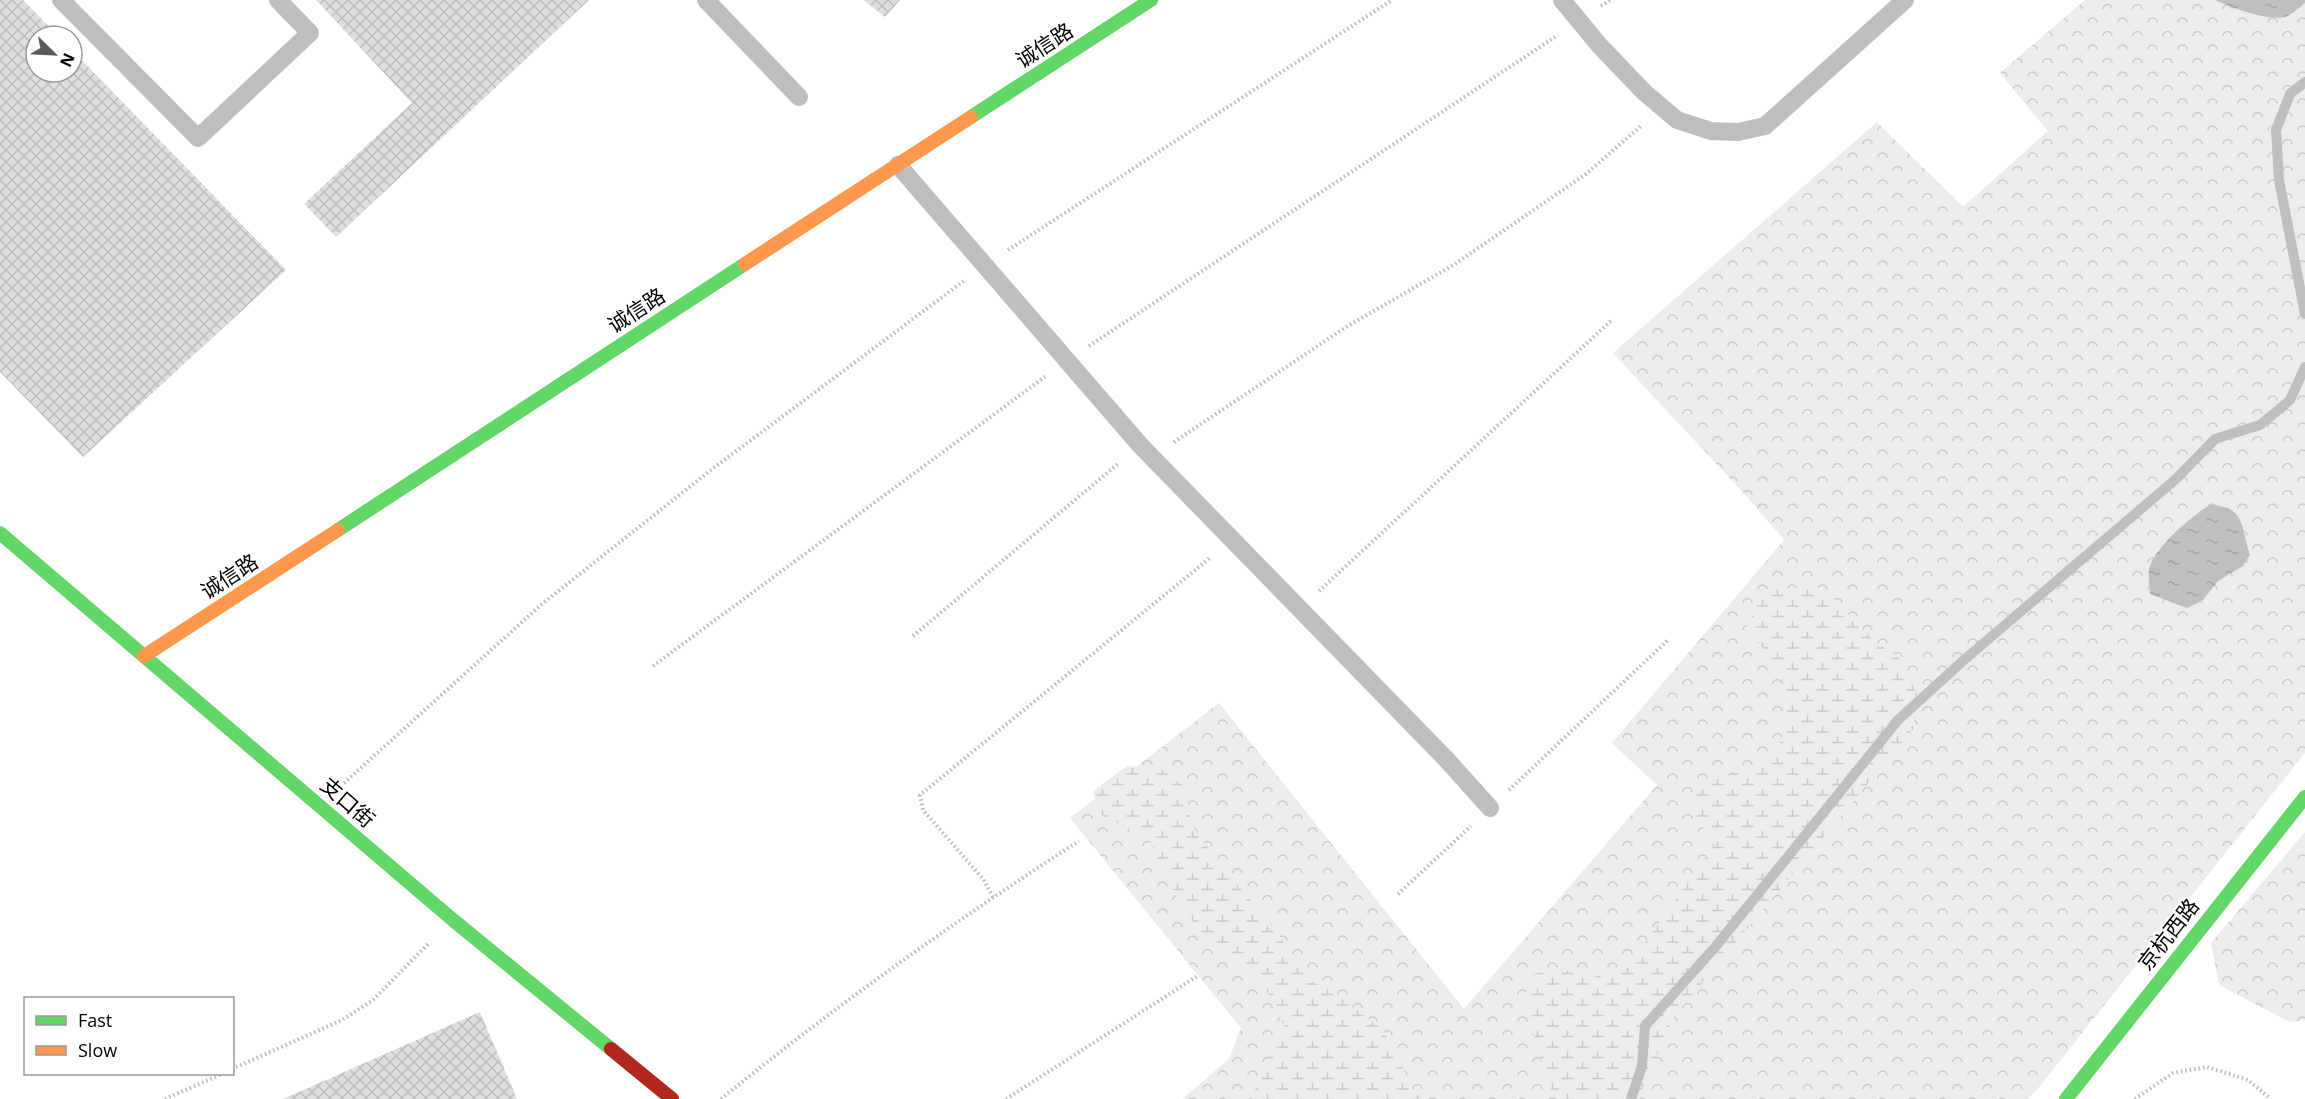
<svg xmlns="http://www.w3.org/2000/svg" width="2305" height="1099" viewBox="0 0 2305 1099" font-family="'Open Sans','Noto Sans SC',sans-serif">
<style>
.forest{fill:url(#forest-crowns)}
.wetland{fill:url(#wetland-marsh)}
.water{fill:url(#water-ripples)}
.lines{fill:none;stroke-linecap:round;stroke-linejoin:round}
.stream{stroke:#bfbfbf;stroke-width:10}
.building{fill:url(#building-cross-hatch)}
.path{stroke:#b9b9b9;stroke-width:4;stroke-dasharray:1.5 3;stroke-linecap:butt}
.lane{stroke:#bebebe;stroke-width:18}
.fast{stroke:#63d668;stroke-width:14}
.slow{stroke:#ff974d;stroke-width:14}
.jam{stroke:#b3261e;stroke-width:14}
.labels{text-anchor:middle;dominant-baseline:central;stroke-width:4.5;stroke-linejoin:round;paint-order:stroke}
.street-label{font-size:21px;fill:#000;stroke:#fff}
</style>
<defs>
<pattern id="forest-crowns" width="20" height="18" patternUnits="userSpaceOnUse" patternTransform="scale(1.5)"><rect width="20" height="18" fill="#ececec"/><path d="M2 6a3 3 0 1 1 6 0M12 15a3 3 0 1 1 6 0" fill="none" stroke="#c9c9c9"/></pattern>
<pattern id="wetland-marsh" width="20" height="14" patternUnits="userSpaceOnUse" patternTransform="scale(1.5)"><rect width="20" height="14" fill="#ececec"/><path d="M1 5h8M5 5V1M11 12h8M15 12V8" fill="none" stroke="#c9c9c9"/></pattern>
<pattern id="water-ripples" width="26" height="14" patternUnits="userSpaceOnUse" patternTransform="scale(1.5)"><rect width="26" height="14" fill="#bfbfbf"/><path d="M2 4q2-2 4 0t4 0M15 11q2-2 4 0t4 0" fill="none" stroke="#a2a2a2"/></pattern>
<pattern id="building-cross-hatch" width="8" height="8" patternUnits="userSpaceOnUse" patternTransform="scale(1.5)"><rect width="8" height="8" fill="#dfdfdf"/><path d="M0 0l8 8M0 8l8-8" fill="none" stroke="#bebebe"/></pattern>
</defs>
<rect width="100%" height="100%" fill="#fff"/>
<!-- forest -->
<path class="forest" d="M 2085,0 L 2305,0 L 2305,753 L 2040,1086 L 2028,1099 L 1182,1099 L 1229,1059 L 1241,1028 L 1070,818 L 1219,703 L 1464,1009 L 1657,785 L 1612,743 L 1784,540 L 1749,499 L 1613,353 L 1877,122 L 1963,207 L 2048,131 L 2000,73 Z
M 2305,832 L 2305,1020 L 2290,1022 L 2219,985 L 2211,943 Z"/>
<!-- wetland -->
<path class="wetland" d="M 1823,588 L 1873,640 L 1899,658 L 1915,690 L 1914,728 L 1673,1018 L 1638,1099 L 1562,1099 L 1553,1095 L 1532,1031 L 1526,994 L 1532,974 L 1564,970 L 1599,978 L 1635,957 L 1714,845 L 1694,813 L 1696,793 L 1723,776 L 1775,756 C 1785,733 1793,702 1782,678 C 1773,660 1758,643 1747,626 L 1765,589 Z
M 1127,766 L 1161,769 L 1185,787 L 1192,825 L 1216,859 L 1274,928 L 1309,980 L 1330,990 L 1382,1029 L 1397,1054 L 1411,1088 L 1421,1099 L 1251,1099 L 1269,1057 L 1286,1029 L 1262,982 L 1229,960 L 1200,933 L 1173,890 L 1148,838 L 1101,815 L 1093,791 Z"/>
<!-- water -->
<path class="water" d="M 2215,0 L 2305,0 L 2305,3 C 2300,7 2292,15 2285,17 C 2268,21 2231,8 2215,0 Z
M 2210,505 C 2246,507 2240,525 2250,555 L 2243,566 L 2218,581 L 2203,600 L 2187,608 L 2150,594 C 2150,587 2148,578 2149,570 C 2152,549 2193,515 2210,505 Z"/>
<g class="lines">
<!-- stream -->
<path class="stream" d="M 2305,82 L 2290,94 L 2276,130 L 2279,180 L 2305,314
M 1631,1099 L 1642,1066 L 1645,1026 L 1716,946 L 1898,720 L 1964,660 L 2176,479 L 2215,439 L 2260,425 L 2290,400 L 2305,367"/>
</g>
<!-- building -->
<path class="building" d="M 0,0 L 23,0 L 58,36 L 36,36 L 36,72 L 72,72 L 72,50 L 286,270 L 83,457 L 0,372 Z
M 316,0 L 589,0 L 336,237 L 304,204 L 412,103 Z
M 864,0 L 900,0 L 885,17 Z
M 480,1012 L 517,1099 L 283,1099 Z"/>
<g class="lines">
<!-- path -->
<path class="path" d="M 1601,6 L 1610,0
M 1008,250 L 1392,0
M 1089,346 L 1558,35
M 1174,442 L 1346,327 L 1455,264 L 1586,174 L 1641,126
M 1319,591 L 1613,319
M 913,636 L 1119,463
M 653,666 L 1046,376
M 344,783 L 542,604 L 711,470 L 965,280
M 1509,790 L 1668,640
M 1398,894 L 1471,826
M 993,897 L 983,879 L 923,810 L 920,795 L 1211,557
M 232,1069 L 342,1020 L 373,1000 L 429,943
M 165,1099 L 222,1074
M 721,1099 C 835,1006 955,921 1079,841
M 1006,1099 L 1199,975
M 2135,1099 L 2173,1073 L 2207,1067 L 2248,1080 L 2271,1099"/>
<!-- lane -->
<path class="lane" d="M 61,0 L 198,138 L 310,33 L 278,0
M 706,0 L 799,97
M 1562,0 L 1599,45 L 1644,92 L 1677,120 L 1711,131 L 1738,132 L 1765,126 L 1905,0
M 898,165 L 1140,445 L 1447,760 L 1490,808"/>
<!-- fast -->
<path class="fast" d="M 971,117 L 1151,0
M 338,530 L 745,264
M 0,533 L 453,920 L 611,1049
M 2066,1099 L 2305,797"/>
<!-- slow -->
<path class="slow" d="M 745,264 L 971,117
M 144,656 L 338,530"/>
<!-- jam -->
<path class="jam" d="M 611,1049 L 672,1099"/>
</g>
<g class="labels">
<!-- street labels -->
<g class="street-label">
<text transform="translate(1044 45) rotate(-33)">诚信路</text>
<text transform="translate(636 310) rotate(-33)">诚信路</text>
<text transform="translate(229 576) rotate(-33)">诚信路</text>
<text transform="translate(348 802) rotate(41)">支口街</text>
<text transform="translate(2168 934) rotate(-52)">京杭西路</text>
</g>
</g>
<!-- legend -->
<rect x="24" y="997" width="210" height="78" fill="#ffffff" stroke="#999999" stroke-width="1.5"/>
<rect x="36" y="1016" width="30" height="9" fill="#63d668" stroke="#999999" stroke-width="1.5"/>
<text x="78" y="1027" font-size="18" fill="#000000">Fast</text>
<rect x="36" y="1046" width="30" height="9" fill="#ff974d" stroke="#999999" stroke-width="1.5"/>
<text x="78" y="1057" font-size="18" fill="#000000">Slow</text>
<!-- north arrow -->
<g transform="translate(54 54) rotate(114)"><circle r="28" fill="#ffffff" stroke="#999999" stroke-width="1.5"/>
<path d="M0-4.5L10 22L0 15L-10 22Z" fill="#595959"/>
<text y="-9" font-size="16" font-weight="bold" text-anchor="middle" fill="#000000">N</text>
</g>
</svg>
